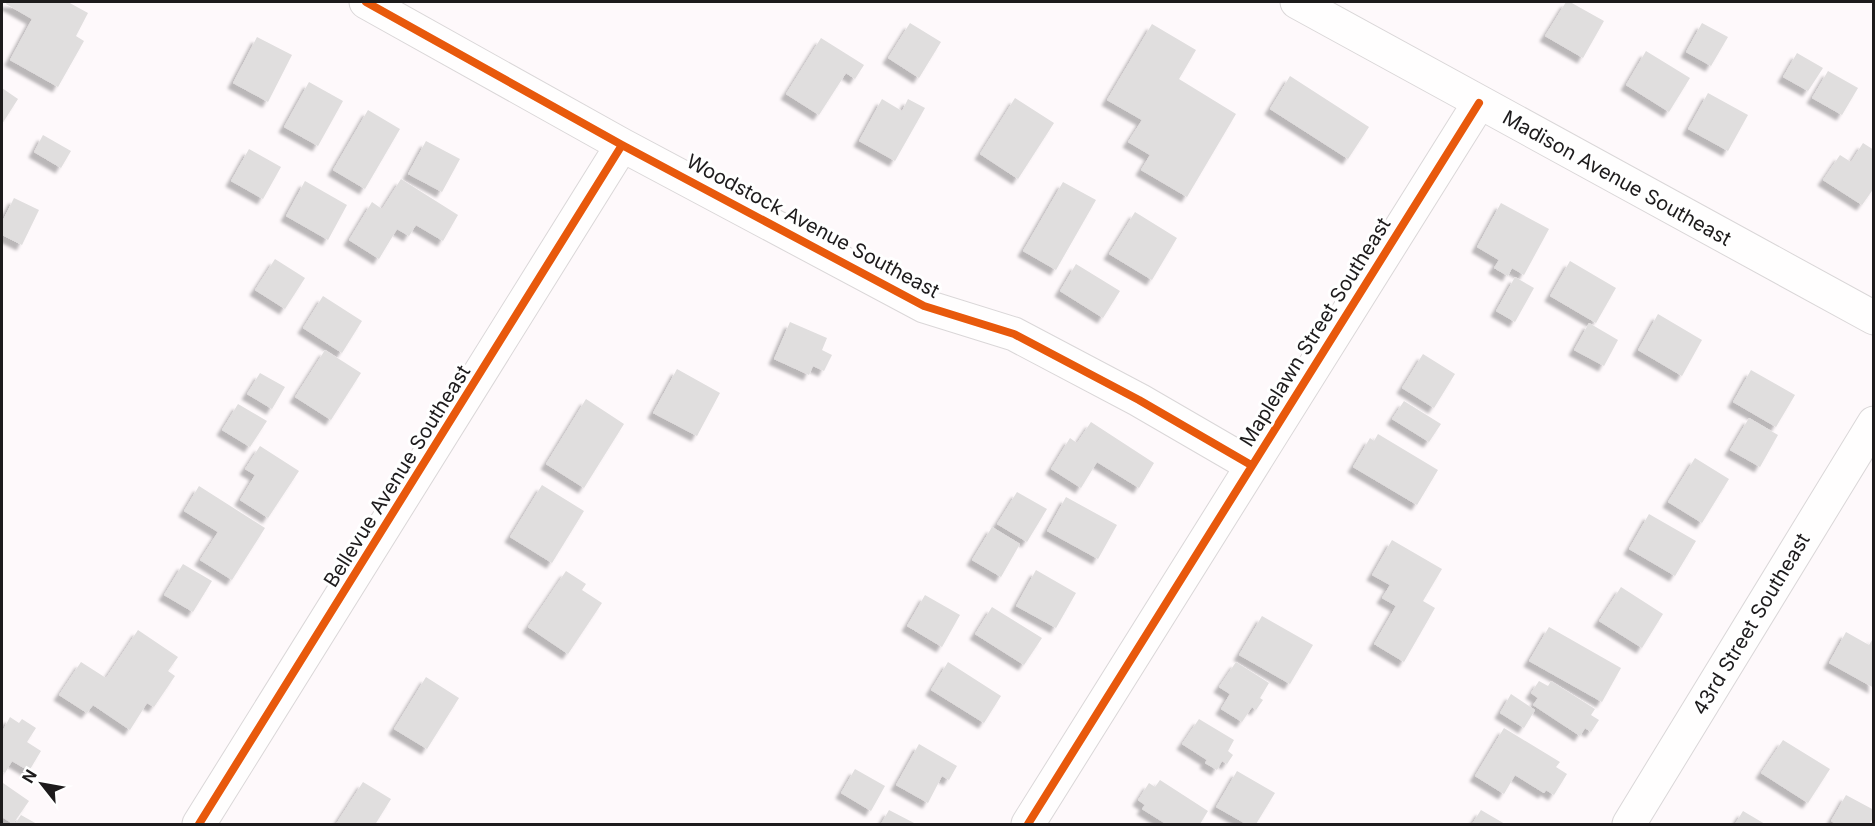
<svg xmlns="http://www.w3.org/2000/svg" width="1875" height="826" viewBox="0 0 1875 826" font-family="Inter,sans-serif">
<style>
.building{fill:#e0dede;filter:url(#shadow)}
.lines{fill:none;stroke-linecap:round;stroke-linejoin:round}
.minor-casing{stroke:#dad7d8;stroke-width:35}
.minor{stroke:#fffefe;stroke-width:33}
.cycleway-casing{stroke:#fff;stroke-width:11}
.cycleway{stroke:#e8590c;stroke-width:8}
.labels{text-anchor:middle;dominant-baseline:central;stroke-width:6;stroke-linejoin:round;paint-order:stroke}
.street-label{font-size:20px;fill:#1d1b1c;stroke:#fff}
</style>
<defs>
<filter id="shadow"><feDropShadow dx="-5.5" dy="5.5" stdDeviation="1.5" flood-color="#0004"/></filter>
</defs>
<rect width="100%" height="100%" fill="#fef9fb"/>
<!-- building -->
<path class="building" d="M 7,2 L 68,2 L 88,13 L 76,36 L 84,41 L 58,87 L 10,60 L 32,19 L 6,4 Z
M 1566,2 L 1570,2 L 1604,21 L 1583,58 L 1545,36 Z
M 910,23 L 941,42 L 919,78 L 888,58 Z
M 1702,23 L 1728,37 L 1711,66 L 1686,52 Z
M 1152,24 L 1196,50 L 1179,79 L 1236,114 L 1187,197 L 1141,170 L 1150,155 L 1128,142 L 1142,120 L 1107,100 Z
M 257,37 L 292,55 L 268,102 L 233,83 Z
M 821,38 L 864,65 L 855,79 L 846,73 L 819,115 L 786,94 Z
M 1646,51 L 1690,78 L 1669,112 L 1626,85 Z
M 1797,53 L 1823,68 L 1808,91 L 1783,77 Z
M 1828,71 L 1858,88 L 1842,115 L 1812,98 Z
M 1290,76 L 1369,127 L 1348,159 L 1270,109 Z
M 309,82 L 343,101 L 318,146 L 284,127 Z
M 2,88 L 18,99 L 2,124 Z
M 1708,93 L 1748,115 L 1728,151 L 1688,129 Z
M 1015,98 L 1054,123 L 1018,179 L 980,154 Z
M 882,99 L 902,111 L 908,99 L 925,108 L 895,161 L 859,141 Z
M 368,110 L 400,129 L 365,189 L 333,170 Z
M 43,135 L 71,151 L 61,168 L 34,152 Z
M 426,141 L 460,159 L 442,192 L 408,174 Z
M 1863,143 L 1874,150 L 1874,188 L 1862,205 L 1823,180 L 1840,155 L 1851,162 Z
M 249,149 L 281,167 L 263,199 L 231,181 Z
M 401,179 L 458,215 L 443,241 L 416,225 L 409,236 L 397,229 L 379,259 L 349,240 L 372,202 L 382,209 Z
M 305,181 L 347,205 L 328,240 L 286,216 Z
M 1063,182 L 1096,200 L 1056,270 L 1023,251 Z
M 14,198 L 39,210 L 22,245 L 2,235 L 2,222 Z
M 1501,203 L 1549,229 L 1524,275 L 1512,268 L 1508,276 L 1494,268 L 1499,260 L 1477,247 Z
M 1135,212 L 1177,238 L 1152,280 L 1109,254 Z
M 275,259 L 305,278 L 285,309 L 255,290 Z
M 1570,261 L 1616,288 L 1596,323 L 1550,296 Z
M 1076,264 L 1120,291 L 1103,318 L 1060,291 Z
M 1515,277 L 1534,288 L 1515,322 L 1496,311 Z
M 323,296 L 362,321 L 342,353 L 303,328 Z
M 1658,314 L 1702,340 L 1682,376 L 1638,350 Z
M 790,322 L 827,338 L 822,350 L 832,355 L 824,371 L 813,366 L 809,375 L 774,359 Z
M 1589,323 L 1618,340 L 1604,366 L 1574,350 Z
M 325,350 L 361,373 L 331,420 L 295,397 Z
M 1423,354 L 1455,374 L 1434,408 L 1402,388 Z
M 677,369 L 720,393 L 697,436 L 653,413 Z
M 1751,370 L 1795,395 L 1776,427 L 1733,402 Z
M 260,373 L 285,387 L 272,409 L 247,394 Z
M 586,399 L 624,424 L 584,488 L 546,464 Z
M 1404,401 L 1441,424 L 1429,442 L 1392,419 Z
M 238,404 L 267,421 L 250,447 L 222,430 Z
M 1749,418 L 1778,435 L 1760,467 L 1730,450 Z
M 1091,422 L 1154,463 L 1139,488 L 1097,462 L 1081,488 L 1051,469 L 1070,438 L 1077,443 Z
M 1378,434 L 1438,470 L 1417,505 L 1353,467 L 1370,438 L 1374,441 Z
M 260,446 L 299,471 L 268,518 L 240,500 L 255,475 L 245,469 Z
M 1695,458 L 1729,479 L 1702,523 L 1668,502 Z
M 542,485 L 584,511 L 552,563 L 510,537 Z
M 199,486 L 265,528 L 232,580 L 200,560 L 218,532 L 184,511 Z
M 1017,492 L 1047,509 L 1027,542 L 997,524 Z
M 1066,497 L 1117,525 L 1098,559 L 1047,531 Z
M 1649,514 L 1696,541 L 1675,576 L 1629,549 Z
M 992,527 L 1020,544 L 1001,577 L 972,560 Z
M 1392,540 L 1442,569 L 1423,601 L 1435,608 L 1404,662 L 1374,644 L 1396,606 L 1382,598 L 1390,585 L 1372,575 Z
M 183,564 L 212,581 L 193,612 L 164,595 Z
M 1036,570 L 1076,593 L 1056,628 L 1016,606 Z
M 566,571 L 586,584 L 582,590 L 602,603 L 568,654 L 528,627 Z
M 1621,587 L 1663,614 L 1642,648 L 1599,621 Z
M 925,595 L 960,615 L 942,647 L 907,626 Z
M 992,607 L 1042,638 L 1024,665 L 975,634 Z
M 1262,616 L 1313,645 L 1290,684 L 1239,655 Z
M 1549,627 L 1621,668 L 1602,702 L 1529,661 Z
M 138,630 L 178,657 L 168,671 L 175,676 L 154,707 L 147,703 L 130,730 L 93,705 L 87,713 L 59,695 L 81,662 L 106,678 Z
M 1846,632 L 1869,645 L 1874,637 L 1874,688 L 1829,663 Z
M 948,662 L 1001,696 L 984,723 L 931,690 Z
M 1236,662 L 1269,683 L 1260,698 L 1263,700 L 1256,710 L 1252,707 L 1242,722 L 1221,709 L 1230,694 L 1219,687 Z
M 426,677 L 459,698 L 427,749 L 394,729 Z
M 1539,681 L 1548,686 L 1551,681 L 1595,709 L 1591,715 L 1599,720 L 1591,732 L 1585,728 L 1580,736 L 1533,705 L 1538,698 L 1531,693 Z
M 1511,694 L 1535,710 L 1524,728 L 1500,713 Z
M 10,717 L 19,723 L 22,719 L 36,728 L 27,742 L 41,751 L 29,771 L 12,761 L 5,773 L 2,771 L 2,732 Z
M 1199,719 L 1234,740 L 1228,751 L 1233,755 L 1227,764 L 1222,761 L 1217,770 L 1205,763 L 1207,760 L 1182,744 Z
M 1504,728 L 1560,762 L 1556,767 L 1567,774 L 1554,795 L 1546,790 L 1544,793 L 1515,775 L 1504,794 L 1475,776 Z
M 1783,740 L 1830,769 L 1808,803 L 1761,773 Z
M 919,744 L 957,766 L 949,780 L 942,776 L 928,803 L 896,785 Z
M 855,769 L 885,786 L 871,811 L 841,793 Z
M 1237,771 L 1275,793 L 1256,824 L 1246,824 L 1216,807 Z
M 1160,780 L 1208,811 L 1200,824 L 1166,824 L 1142,809 L 1145,805 L 1138,800 L 1149,783 L 1155,787 Z
M 363,782 L 391,799 L 376,823 L 379,824 L 336,824 Z
M 3,783 L 29,801 L 13,824 L 2,817 Z
M 1846,795 L 1874,810 L 1874,817 L 1869,824 L 1836,824 L 1831,821 Z
M 889,810 L 916,824 L 881,824 Z
M 1481,810 L 1505,824 L 1472,824 Z
M 1743,811 L 1765,824 L 1735,824 Z
M 21,815 L 37,824 L 15,824 Z"/>
<g class="lines">
<defs>
<path id="minor" d="M 366,2 L 622,145 L 924,306 L 1014,334 L 1139,400 L 1251,465
M 1297,2 L 1874,318
M 199,824 L 622,145
M 1028,824 L 1479,103
M 1629,824 L 1874,423"/>
</defs>
<!-- minor casing -->
<use href="#minor" class="minor-casing"/>
<!-- minor -->
<use href="#minor" class="minor"/>
<defs>
<path id="cycleway" d="M 366,2 L 622,145 L 924,306 L 1014,334 L 1139,400 L 1251,465
M 199,824 L 622,145
M 1028,824 L 1479,103"/>
</defs>
<!-- cycleway casing -->
<use href="#cycleway" class="cycleway-casing"/>
<!-- cycleway -->
<use href="#cycleway" class="cycleway"/>
</g>
<g class="labels">
<!-- street labels -->
<g class="street-label">
<text transform="translate(1617 178) rotate(29)">Madison Avenue Southeast</text>
<text transform="translate(813 226) rotate(28)">Woodstock Avenue Southeast</text>
<text transform="translate(1315 332) rotate(-58)">Maplelawn Street Southeast</text>
<text transform="translate(397 476) rotate(-58)">Bellevue Avenue Southeast</text>
<text transform="translate(1751 624) rotate(-59)">43rd Street Southeast</text>
</g>
</g>
<!-- border -->
<rect width="1875" height="826" fill="none" stroke="#1d1b1c" stroke-width="6"/>
<!-- north arrow -->
<g transform="translate(42 784) rotate(301)" stroke="#ffffff" stroke-width="4.5" paint-order="stroke">
<path d="M0-4.5L10 22L0 15L-10 22Z" fill="#1d1b1c"/>
<text y="-9" font-size="16" font-weight="bold" text-anchor="middle" fill="#1d1b1c">N</text>
</g>
</svg>
